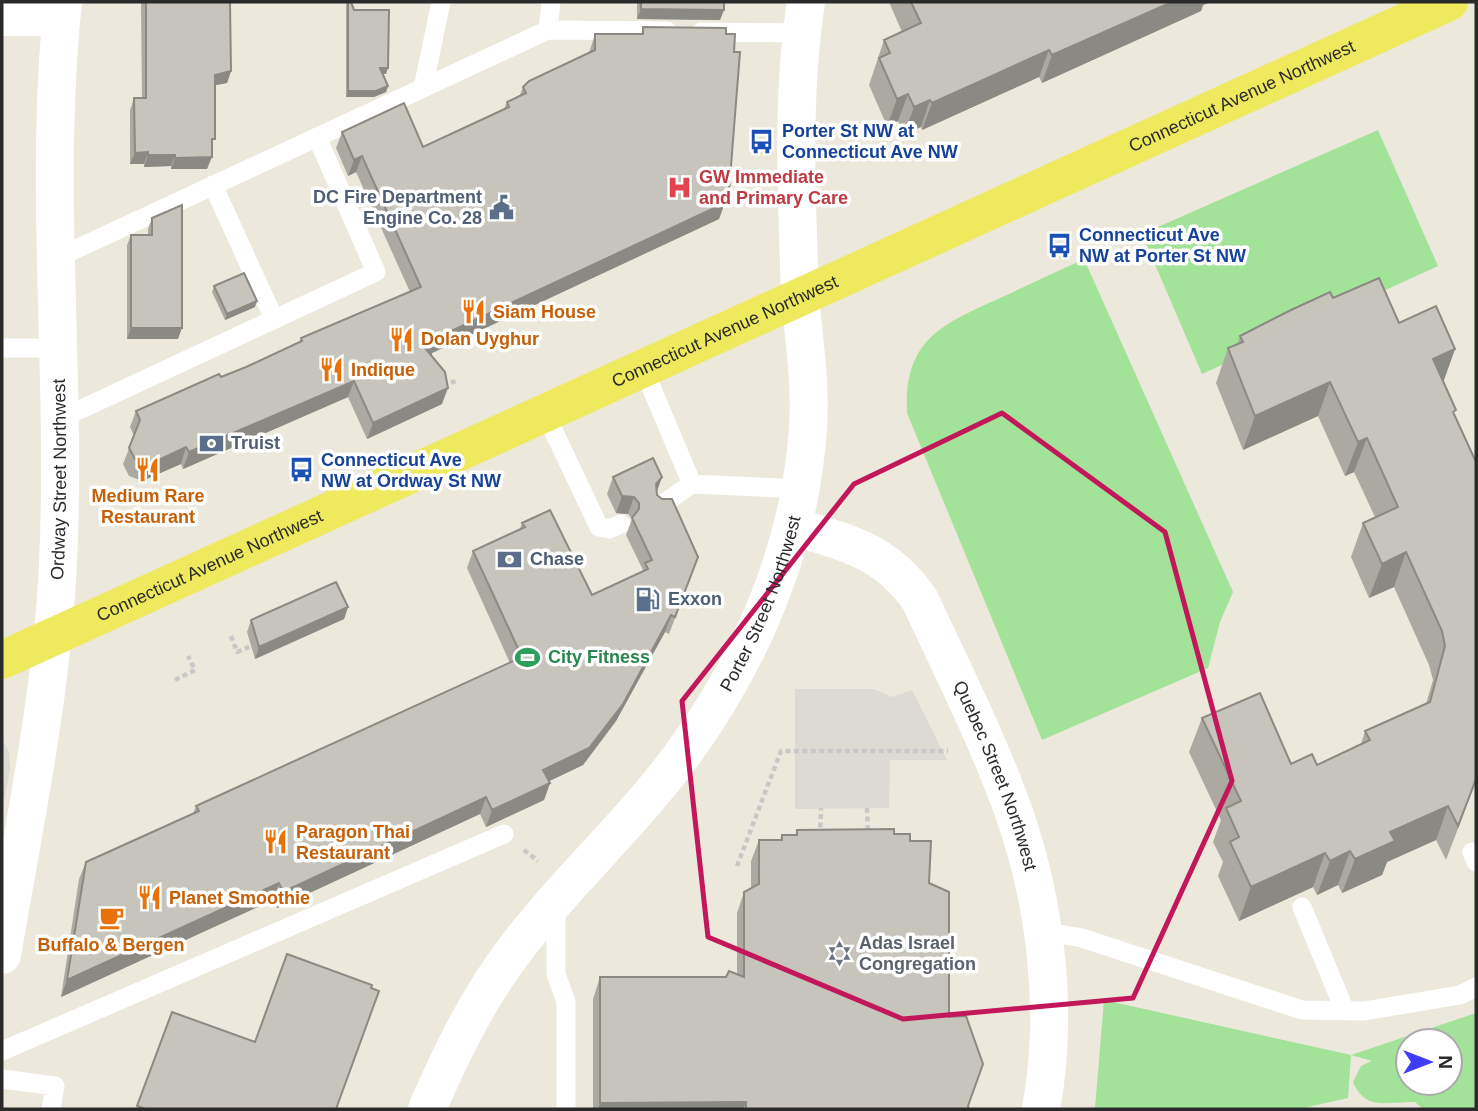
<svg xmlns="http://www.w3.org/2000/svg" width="1478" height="1111" viewBox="0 0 1478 1111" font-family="Arial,sans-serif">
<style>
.green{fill:#a3e299;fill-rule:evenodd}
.plaza{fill:#dcdad3}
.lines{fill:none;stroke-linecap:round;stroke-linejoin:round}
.path{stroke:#c8c8c8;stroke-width:4.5;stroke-dasharray:5 3.5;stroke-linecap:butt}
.service{stroke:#fff;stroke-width:19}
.minor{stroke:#fff;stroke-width:38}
.tertiary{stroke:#fff;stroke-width:38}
.secondary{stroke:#fff;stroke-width:38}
.primary{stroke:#efe95e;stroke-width:38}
.wall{fill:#aba9a1}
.shaded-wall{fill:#8b8983}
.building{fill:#c7c4bb;stroke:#8b8983;stroke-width:2}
.marked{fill:none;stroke:#c2185b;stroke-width:5;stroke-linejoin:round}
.labels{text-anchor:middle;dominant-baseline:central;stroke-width:7;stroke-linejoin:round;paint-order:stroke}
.street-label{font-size:18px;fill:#2a2a2a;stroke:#fff}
.transit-label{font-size:18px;font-weight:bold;fill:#164399;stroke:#fff;text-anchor:start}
.health-label{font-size:18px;font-weight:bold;fill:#be3a42;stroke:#fff;text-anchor:start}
.service-label{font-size:18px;font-weight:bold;fill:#4e5e75;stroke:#fff;text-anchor:start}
.food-label{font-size:18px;font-weight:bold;fill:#c56008;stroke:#fff;text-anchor:start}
.leisure-label{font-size:18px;font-weight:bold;fill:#27864d;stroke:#fff;text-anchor:start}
.worship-label{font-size:18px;font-weight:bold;fill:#5b616d;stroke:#fff;text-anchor:start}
</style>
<rect width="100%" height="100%" fill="#ece8dc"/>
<!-- green -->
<path class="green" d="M 1378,130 L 1438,266 L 1202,374 L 1142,234 Z
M 1084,259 L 1233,592 L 1220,622 L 1208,668 L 1042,740 L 907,413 C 904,339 941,325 1000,298 C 1028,285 1056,272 1084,259 Z
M 1104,1000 L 1351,1055 L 1476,1013 L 1476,1109 L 1423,1109 L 1415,1102 C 1387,1102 1365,1111 1353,1082 L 1361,1066 L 1372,1061 L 1351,1055 L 1348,1098 L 1299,1109 L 1095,1109 ZM 1408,1041 L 1450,1041 L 1450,1083 L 1408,1083 Z"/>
<!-- plaza -->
<path class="plaza" d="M 795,689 L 873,689 L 893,697 L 912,690 L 947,760 L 890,760 L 889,808 L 795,809 Z
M 2,740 L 9,752 L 10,769 L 2,811 Z"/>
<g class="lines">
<!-- path -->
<path class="path" d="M 443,386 L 458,380
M 231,636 L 237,652 L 251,646
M 175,680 L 195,670 L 188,656
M 867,808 L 868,835
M 820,836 L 821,808
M 524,850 L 538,861
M 737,866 L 781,751 L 948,751"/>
<!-- service -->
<path class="service" d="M 548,30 L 551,2
M 701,32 L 801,33
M 423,88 L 441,2
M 213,185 L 274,319
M 57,258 L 548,30 L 667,31
M 2,348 L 59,348
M 643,368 L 692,484
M 545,413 L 599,527 L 609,529 L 621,524
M 60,419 L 376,272 L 317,137
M 661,505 L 692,484 L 802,489
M 1472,852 L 1476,862
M 556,906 L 556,974 L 566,1002 L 566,1109
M 1302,907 L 1345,1011
M 1042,931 L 1082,938 L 1302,1010 L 1364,1011 L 1460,995 L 1476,987
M 2,1051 L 504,834
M 2,1079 L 55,1086 L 51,1109"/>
<!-- minor -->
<g class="minor">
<path d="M 2,17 L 61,17"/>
<path id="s1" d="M 795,527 C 848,543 886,551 920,600 C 952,669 987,738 1013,810 C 1046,903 1059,1012 1041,1109"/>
<path id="s2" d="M 2,955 C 24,825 52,695 58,563 C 67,376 43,188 63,2"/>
</g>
<!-- tertiary -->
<path class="tertiary" d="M 800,296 C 797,197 791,100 806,2"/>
<!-- secondary -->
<path class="secondary" id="s3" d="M 427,1109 C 448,1061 471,1012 501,969 C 543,908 598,856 646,800 C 735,697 799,566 808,428 C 811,385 804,340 800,296"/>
<!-- primary -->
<path class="primary" id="s4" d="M 2,660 L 1449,2"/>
</g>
<!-- wall -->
<path class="wall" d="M 141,2 L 230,2 L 231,71 L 227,83 L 215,85 L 212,149 L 207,169 L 171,169 L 171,166 L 144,167 L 144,164 L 130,164 L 130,110 L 134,98 L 142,98 Z
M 346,2 L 351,2 L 386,74 L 383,74 L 388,86 L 386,92 L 374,97 L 346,97 Z
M 637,2 L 724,2 L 720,20 L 637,19 Z
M 889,2 L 1211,2 L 1203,5 L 1201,11 L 1042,83 L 1039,77 L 922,130 L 921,127 L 904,134 L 898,121 L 887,126 L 869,85 L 884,40 L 902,32 Z
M 643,27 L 726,34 L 734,52 L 729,191 L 719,219 L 432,353 L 431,356 L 442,404 L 367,439 L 348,397 L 183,469 L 181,464 L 142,481 L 129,476 L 123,464 L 134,436 L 130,427 L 136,411 L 246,367 L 299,342 L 301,338 L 410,292 L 356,172 L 348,176 L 336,148 L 342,132 L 423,147 L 504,109 L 507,102 L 520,95 L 523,87 L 589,53 L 595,34 L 641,34 Z
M 152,218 L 178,339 L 127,339 L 127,245 L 131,235 L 148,235 L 148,229 Z
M 214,286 L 255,307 L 225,320 L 212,292 Z
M 1333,298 L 1399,323 L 1455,349 L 1443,381 L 1454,416 L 1476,462 L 1476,785 L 1475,784 L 1446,860 L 1436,840 L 1387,862 L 1382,875 L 1342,893 L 1338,885 L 1317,895 L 1313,887 L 1239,921 L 1218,876 L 1223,862 L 1213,842 L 1221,820 L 1189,752 L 1202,718 L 1291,764 L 1317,765 L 1361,744 L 1365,731 L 1426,704 L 1433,680 L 1429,665 L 1394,587 L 1369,598 L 1351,557 L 1363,523 L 1375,517 L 1354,472 L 1345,476 L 1318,416 L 1243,450 L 1216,383 L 1228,348 L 1237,345 L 1240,336 Z
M 613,477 L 662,477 L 656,492 L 657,495 L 698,557 L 669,634 L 665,632 L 616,721 L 583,765 L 549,781 L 550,783 L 544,800 L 486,827 L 480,814 L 277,908 L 273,900 L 61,997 L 79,879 L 86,862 L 193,814 L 196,806 L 510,663 L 467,568 L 473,551 L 520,529 L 522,523 L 592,595 L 642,572 L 643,570 L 626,535 L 632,519 L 628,514 L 616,513 L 607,494 Z
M 348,607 L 344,619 L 255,659 L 247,632 L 251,620 Z
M 797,830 L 894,834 L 910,841 L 929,883 L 949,1017 L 969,1109 L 593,1109 L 593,999 L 600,977 L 726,977 L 737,974 L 737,913 L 744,892 L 751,888 L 751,861 L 759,840 L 780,840 L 782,835 L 796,835 Z"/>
<!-- shaded-wall -->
<path class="shaded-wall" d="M 1172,2 L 1211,2 L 1203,5 L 1201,11 L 1042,83 L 1052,55 Z
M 641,9 L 724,10 L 720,20 L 637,19 Z
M 1049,50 L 1039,77 L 922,130 L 932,103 Z
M 380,68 L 388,68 L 386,74 L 378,74 Z
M 231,71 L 227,83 L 211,86 L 215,75 Z
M 388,86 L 386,92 L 374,97 L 346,97 L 348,91 Z
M 908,94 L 898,121 L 887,126 L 897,99 Z
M 930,100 L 921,127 L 904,134 L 914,107 Z
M 148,152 L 144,164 L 130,164 L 135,153 Z
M 148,155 L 175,155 L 171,166 L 144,167 Z
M 362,156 L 356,172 L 348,176 L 354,160 Z
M 212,157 L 207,169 L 171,169 L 175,158 Z
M 725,191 L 729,191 L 719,219 L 432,353 L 430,360 L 425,348 L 434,339 Z
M 257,301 L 255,307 L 225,320 L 227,314 Z
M 131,328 L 182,328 L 178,339 L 127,339 Z
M 1455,349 L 1443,383 L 1433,359 Z
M 354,381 L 348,397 L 183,469 L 189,452 Z
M 1330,382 L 1318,416 L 1243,450 L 1255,416 Z
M 448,388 L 442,404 L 367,439 L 373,423 Z
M 1367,438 L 1354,472 L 1345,476 L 1358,442 Z
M 186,447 L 181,464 L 142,481 L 148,465 Z
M 662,477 L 656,494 L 656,484 Z
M 622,496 L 634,497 L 628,514 L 616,513 Z
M 1406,552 L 1394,587 L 1369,598 L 1382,564 Z
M 348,607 L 344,619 L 255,659 L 259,647 Z
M 671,615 L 665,632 L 616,721 L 583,765 L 537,787 L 543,770 Z
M 550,783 L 544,800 L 486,827 L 492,810 Z
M 486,797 L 480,814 L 277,908 L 283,892 Z
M 1448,806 L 1436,840 L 1387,862 L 1382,875 L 1342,893 L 1355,859 L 1390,832 Z
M 1350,851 L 1338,885 L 1317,895 L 1330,861 Z
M 1325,853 L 1313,887 L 1239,921 L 1251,887 Z
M 279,883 L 273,900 L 61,997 L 67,980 Z
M 746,1102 L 743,1109 L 598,1109 L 600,1103 Z"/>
<!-- building -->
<path class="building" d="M 146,2 L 230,2 L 231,71 L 215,75 L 215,139 L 212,139 L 212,157 L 175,158 L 175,155 L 148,155 L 148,152 L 135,153 L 134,98 L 146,98 Z
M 348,2 L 351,2 L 354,10 L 389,10 L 388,68 L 380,68 L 388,86 L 376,91 L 348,91 Z
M 641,2 L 724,2 L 724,10 L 641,9 Z
M 911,2 L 1172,2 L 1052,55 L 1049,50 L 932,103 L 930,100 L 914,107 L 908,94 L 897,99 L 879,58 L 890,53 L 884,40 L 921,23 Z
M 643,27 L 726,28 L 726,34 L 735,34 L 734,52 L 740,52 L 729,191 L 725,191 L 725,203 L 434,339 L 436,343 L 425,348 L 445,372 L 448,388 L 373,423 L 354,381 L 189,452 L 186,447 L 148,465 L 135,459 L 129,448 L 140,420 L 136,411 L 219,374 L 221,377 L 246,367 L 302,341 L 301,338 L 421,287 L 362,156 L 354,160 L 342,132 L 404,103 L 423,147 L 509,107 L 507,102 L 526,93 L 523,87 L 529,81 L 595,50 L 595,34 L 643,34 Z
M 182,205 L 182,328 L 131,328 L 131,235 L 152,235 L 152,218 Z
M 244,273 L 257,301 L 227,314 L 214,286 Z
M 1379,278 L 1399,323 L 1436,306 L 1455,349 L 1433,359 L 1456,410 L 1453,412 L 1476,462 L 1476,779 L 1458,826 L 1448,806 L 1390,832 L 1395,841 L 1355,859 L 1350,851 L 1330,861 L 1325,853 L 1251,887 L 1230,842 L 1239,837 L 1226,808 L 1241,801 L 1202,718 L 1260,693 L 1291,764 L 1312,754 L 1317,765 L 1370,740 L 1365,731 L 1430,702 L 1445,646 L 1442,631 L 1406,552 L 1382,564 L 1363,523 L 1398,507 L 1367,438 L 1358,442 L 1330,382 L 1255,416 L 1228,348 L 1243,342 L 1240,336 L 1291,310 L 1330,292 L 1333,298 Z
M 653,458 L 662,477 L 656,484 L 657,495 L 662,499 L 672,499 L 698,557 L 675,617 L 671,615 L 623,704 L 589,748 L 543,770 L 550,783 L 492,810 L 486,797 L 283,892 L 279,883 L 67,980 L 86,862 L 199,811 L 196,806 L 522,657 L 473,551 L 525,527 L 522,523 L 550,510 L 592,595 L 648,569 L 645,563 L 652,560 L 632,518 L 639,509 L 639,503 L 634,497 L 622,496 L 613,477 Z
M 336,582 L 348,607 L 259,647 L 251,620 Z
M 894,829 L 894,834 L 910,834 L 910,841 L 931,841 L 929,883 L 949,892 L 949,1017 L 966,1016 L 983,1064 L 968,1106 L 969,1109 L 746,1109 L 746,1102 L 600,1103 L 600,977 L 726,977 L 729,971 L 744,977 L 744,892 L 759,884 L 759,840 L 782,840 L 782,835 L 797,835 L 797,830 Z
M 287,954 L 372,985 L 371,988 L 379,991 L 336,1109 L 145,1109 L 137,1106 L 172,1012 L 255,1042 Z"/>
<!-- marked area -->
<path class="marked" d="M 1002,413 L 1165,532 L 1232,781 L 1133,998 L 903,1019 L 708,937 L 682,701 L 854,484 Z"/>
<!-- icons -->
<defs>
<symbol id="bus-bare" viewBox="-9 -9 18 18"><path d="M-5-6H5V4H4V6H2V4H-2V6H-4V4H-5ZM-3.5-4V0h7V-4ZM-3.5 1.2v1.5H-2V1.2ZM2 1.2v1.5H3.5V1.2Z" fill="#1a4fb4" stroke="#fff" stroke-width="2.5" paint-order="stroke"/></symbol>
<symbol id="hospital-bare" viewBox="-9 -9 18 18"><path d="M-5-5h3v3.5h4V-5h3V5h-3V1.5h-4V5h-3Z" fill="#e0444e" stroke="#fff" stroke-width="2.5" paint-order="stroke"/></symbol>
<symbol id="civic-bare" viewBox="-9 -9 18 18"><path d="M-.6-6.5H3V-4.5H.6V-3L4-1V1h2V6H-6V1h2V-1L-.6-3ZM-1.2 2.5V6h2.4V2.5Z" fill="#5c6f8a" stroke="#fff" stroke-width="2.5" paint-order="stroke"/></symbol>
<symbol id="restaurant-bare" viewBox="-9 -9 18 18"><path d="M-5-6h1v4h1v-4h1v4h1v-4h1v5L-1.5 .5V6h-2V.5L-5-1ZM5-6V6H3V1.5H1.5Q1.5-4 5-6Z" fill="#e8710a" stroke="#fff" stroke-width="2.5" paint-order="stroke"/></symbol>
<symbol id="bank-bare" viewBox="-9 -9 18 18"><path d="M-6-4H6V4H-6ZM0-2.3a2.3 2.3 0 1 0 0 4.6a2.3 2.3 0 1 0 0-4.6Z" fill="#5c6f8a" stroke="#fff" stroke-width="2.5" paint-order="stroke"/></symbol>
<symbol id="fuel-bare" viewBox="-9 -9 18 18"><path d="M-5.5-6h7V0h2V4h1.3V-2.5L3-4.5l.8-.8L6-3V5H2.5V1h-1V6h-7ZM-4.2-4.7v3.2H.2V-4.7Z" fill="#5c6f8a" stroke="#fff" stroke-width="2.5" paint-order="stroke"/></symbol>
<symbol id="stadium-bare" viewBox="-9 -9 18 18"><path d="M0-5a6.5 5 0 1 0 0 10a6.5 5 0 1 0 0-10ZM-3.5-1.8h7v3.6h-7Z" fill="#2e9e5b" stroke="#fff" stroke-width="2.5" paint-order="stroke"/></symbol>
<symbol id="cafe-bare" viewBox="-9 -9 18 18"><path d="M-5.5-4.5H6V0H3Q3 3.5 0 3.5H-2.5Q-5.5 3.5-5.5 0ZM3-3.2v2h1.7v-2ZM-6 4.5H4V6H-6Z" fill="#e8710a" stroke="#fff" stroke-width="2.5" paint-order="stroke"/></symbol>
<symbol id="synagogue-bare" viewBox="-9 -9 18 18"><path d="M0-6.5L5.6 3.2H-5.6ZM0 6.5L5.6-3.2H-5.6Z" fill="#6b7280" stroke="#fff" stroke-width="2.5" paint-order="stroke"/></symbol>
</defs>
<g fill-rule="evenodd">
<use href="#bus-bare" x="744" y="124" width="35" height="35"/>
<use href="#hospital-bare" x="662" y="170" width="35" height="35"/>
<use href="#civic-bare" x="484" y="190" width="35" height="35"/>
<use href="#bus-bare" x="1042" y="228" width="35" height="35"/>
<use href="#restaurant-bare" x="456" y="294" width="35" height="35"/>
<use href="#restaurant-bare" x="384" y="322" width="35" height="35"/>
<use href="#restaurant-bare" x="314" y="352" width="35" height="35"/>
<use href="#bank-bare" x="194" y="426" width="35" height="35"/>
<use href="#restaurant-bare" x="130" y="452" width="35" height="35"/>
<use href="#bus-bare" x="284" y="452" width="35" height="35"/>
<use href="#bank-bare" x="492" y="542" width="35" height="35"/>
<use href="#fuel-bare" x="630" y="582" width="35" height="35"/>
<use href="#stadium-bare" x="510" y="640" width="35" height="35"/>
<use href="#restaurant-bare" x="258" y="824" width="35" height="35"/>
<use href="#restaurant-bare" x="132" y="880" width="35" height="35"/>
<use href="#cafe-bare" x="94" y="900" width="35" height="35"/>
<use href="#synagogue-bare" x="822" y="936" width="35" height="35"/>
</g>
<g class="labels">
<!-- street labels -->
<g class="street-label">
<text stroke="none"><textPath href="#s4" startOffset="1362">Connecticut Avenue Northwest</textPath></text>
<text stroke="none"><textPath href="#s4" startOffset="794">Connecticut Avenue Northwest</textPath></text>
<text stroke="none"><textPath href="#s2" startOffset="480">Ordway Street Northwest</textPath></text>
<text stroke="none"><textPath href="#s4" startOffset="228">Connecticut Avenue Northwest</textPath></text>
<text stroke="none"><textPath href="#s3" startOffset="611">Porter Street Northwest</textPath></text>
<text stroke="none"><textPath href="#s1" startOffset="340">Quebec Street Northwest</textPath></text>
</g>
<!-- transit labels -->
<g class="transit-label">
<text x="782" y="131">Porter St NW at<tspan x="782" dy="21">Connecticut Ave NW</tspan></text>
<text x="1079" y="235">Connecticut Ave<tspan x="1079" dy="21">NW at Porter St NW</tspan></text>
<text x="321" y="460">Connecticut Ave<tspan x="321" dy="21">NW at Ordway St NW</tspan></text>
</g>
<!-- health labels -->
<g class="health-label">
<text x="699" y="177">GW Immediate<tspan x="699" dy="21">and Primary Care</tspan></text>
</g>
<!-- service labels -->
<g class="service-label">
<text x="482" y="197" text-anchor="end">DC Fire Department<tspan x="482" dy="21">Engine Co. 28</tspan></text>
<text x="231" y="443">Truist</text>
<text x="530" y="559">Chase</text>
<text x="668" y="599">Exxon</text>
</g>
<!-- food labels -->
<g class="food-label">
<text x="493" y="312">Siam House</text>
<text x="421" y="339">Dolan Uyghur</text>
<text x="351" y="370">Indique</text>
<text x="148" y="496" text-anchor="middle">Medium Rare<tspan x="148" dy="21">Restaurant</tspan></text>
<text x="296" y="832">Paragon Thai<tspan x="296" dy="21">Restaurant</tspan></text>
<text x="169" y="898">Planet Smoothie</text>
<text x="111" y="945" text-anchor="middle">Buffalo &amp; Bergen</text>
</g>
<!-- leisure labels -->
<g class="leisure-label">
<text x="548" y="657">City Fitness</text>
</g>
<!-- worship labels -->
<g class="worship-label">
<text x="859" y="943">Adas Israel<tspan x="859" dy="21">Congregation</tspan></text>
</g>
</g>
<!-- border -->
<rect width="1478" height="1111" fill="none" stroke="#2a2a2a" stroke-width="7"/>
<!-- north arrow -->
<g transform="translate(1429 1062) rotate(90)"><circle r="33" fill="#ffffff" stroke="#aaaaaa" stroke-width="2"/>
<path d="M0-5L12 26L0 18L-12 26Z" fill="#3f3df7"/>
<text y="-10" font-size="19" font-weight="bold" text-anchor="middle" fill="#2a2a2a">N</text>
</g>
</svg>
